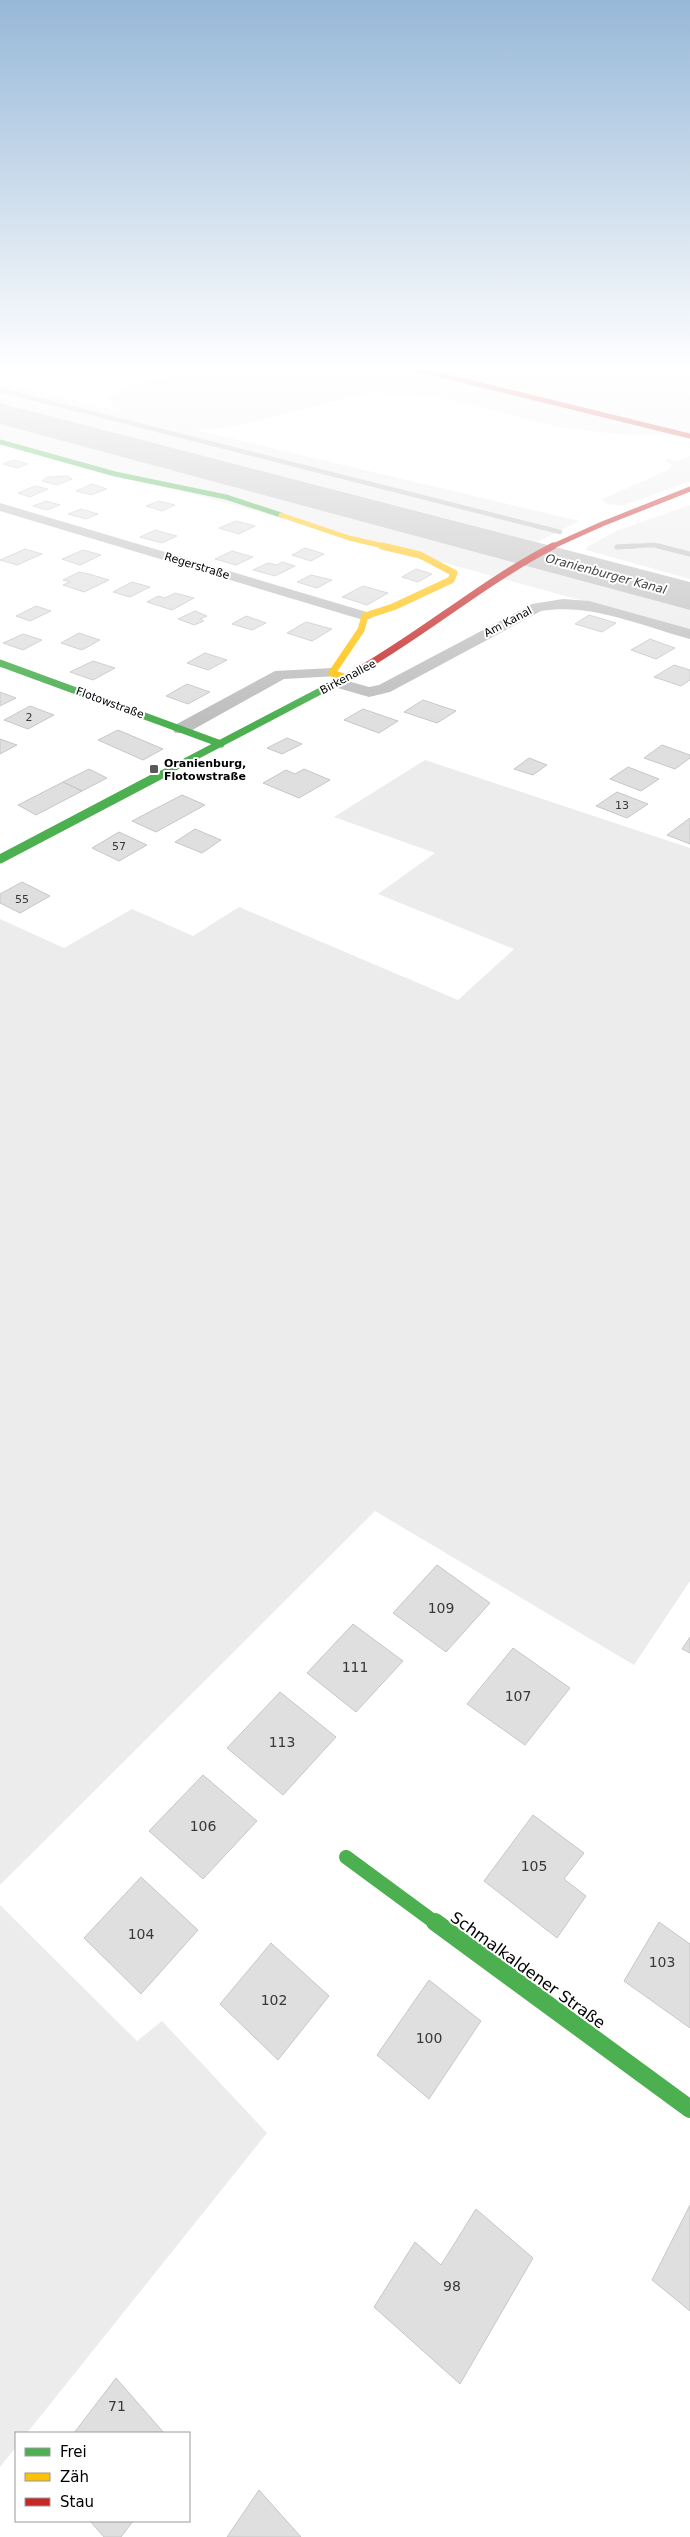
<svg xmlns="http://www.w3.org/2000/svg" width="690" height="2537" viewBox="0 0 690 2537" font-family="'DejaVu Sans',sans-serif">
<style>
.green{fill:#ececec}
.water{fill:#bfbfbf}
.lines{fill:none;stroke-linecap:round;stroke-linejoin:round}
.stream-far1{stroke:#bfbfbf;stroke-width:4.5}
.stream{stroke:#bfbfbf;stroke-width:5}
.building{fill:#dfdfdf;stroke:#c7c7c7}
.street{fill:#bebebe;fill-rule:evenodd}
.fast-far4{stroke:#4caf50;stroke-width:5}
.fast-far3{stroke:#4caf50;stroke-width:7}
.fast-far2{stroke:#4caf50;stroke-width:9}
.fast-far1{stroke:#4caf50;stroke-width:14}
.fast{stroke:#4caf50;stroke-width:18}
.slow-far1{stroke:#ffc107;stroke-width:5}
.slow{stroke:#ffc107;stroke-width:7}
.jam-far1{stroke:#c62828;stroke-width:5}
.jam{stroke:#c62828;stroke-width:7}
.poi-dot{fill:#595959;stroke:#fff;stroke-width:2}
.labels{text-anchor:middle;dominant-baseline:central;stroke-width:4;stroke-linejoin:round;paint-order:stroke}
.far-street-label{font-size:11px;fill:#000;stroke:#fff}
.number-label{font-size:11px;fill:#383838}
.far-poi-label{font-size:11px;font-weight:bold;fill:#000;stroke:#fff;text-anchor:start}
.far-water-label{font-size:12px;font-style:italic;fill:#444;stroke:#fff}
.near-number-label{font-size:14px;fill:#383838}
.near-street-label{font-size:16px;fill:#000;stroke:#fff}
</style>
<rect width="100%" height="100%" fill="#fff"/>
<!-- green -->
<path class="green" d="M 233,368 L 690,368 L 690,435 L 616,434 L 559,427 L 437,397 L 372,392 L 232,427 L 196,430 L 579,521 L 537,542 L 0,403 L 0,382 L 115,411 L 109,397 C 140,374 195,377 233,368 Z
M 0,424 L 690,610 L 690,630 L 0,441 Z
M 690,456 L 690,481 L 625,505 L 606,504 L 602,499 L 668,470 L 672,465 L 666,462 L 667,459 L 678,461 Z
M 690,505 L 690,579 L 586,550 L 587,547 L 616,531 Z
M 425,760 L 690,848 L 690,1581 L 634,1665 L 375,1511 L 0,1885 L 0,919 L 64,948 L 132,909 L 193,936 L 239,907 L 458,1000 L 514,949 L 378,894 L 435,853 L 334,817 Z
M 0,1905 L 137,2041 L 162,2021 L 267,2133 L 27,2433 L 16,2433 L 16,2447 L 0,2467 Z"/>
<!-- water -->
<path class="water" d="M 0,403 L 690,582 L 690,610 L 0,424 Z"/>
<g class="lines">
<!-- stream-far1 -->
<path class="stream-far1" d="M 0,390 L 560,532
M 617,547 L 654,545 L 663,547"/>
<!-- stream -->
<path class="stream" d="M 658,546 L 690,554
M 617,547 L 634,546"/>
</g>
<!-- building -->
<path class="building" d="M 14,460 L 28,464 L 17,468 L 3,464 Z
M 68,476 L 72,479 L 57,485 L 42,481 L 47,477 Z
M 92,484 L 107,489 L 91,495 L 76,491 Z
M 35,486 L 48,489 L 30,497 L 18,493 Z
M 46,501 L 60,505 L 47,510 L 33,506 Z
M 159,501 L 175,505 L 162,511 L 146,506 Z
M 81,509 L 98,514 L 86,519 L 68,514 Z
M 236,521 L 255,526 L 239,534 L 219,528 Z
M 155,530 L 177,536 L 162,543 L 140,537 Z
M 305,548 L 324,554 L 311,561 L 292,555 Z
M 25,549 L 42,554 L 17,565 L 0,560 Z
M 83,550 L 101,555 L 80,565 L 62,559 Z
M 232,551 L 253,557 L 236,565 L 215,559 Z
M 282,562 L 295,566 L 275,576 L 253,570 L 268,563 L 277,565 Z
M 416,569 L 432,574 L 418,582 L 402,577 Z
M 79,572 L 89,574 L 109,580 L 84,592 L 63,585 L 70,582 L 63,580 Z
M 311,575 L 332,580 L 317,588 L 297,582 Z
M 132,582 L 150,587 L 130,597 L 113,592 Z
M 363,586 L 388,593 L 367,605 L 342,597 Z
M 175,593 L 194,598 L 172,610 L 147,602 L 158,596 L 165,598 Z
M 36,606 L 51,611 L 30,621 L 16,616 Z
M 195,611 L 207,616 L 200,619 L 204,621 L 194,625 L 178,619 Z
M 589,615 L 616,623 L 602,632 L 575,624 Z
M 246,616 L 266,623 L 252,630 L 232,624 Z
M 306,622 L 332,629 L 312,641 L 287,633 Z
M 79,633 L 100,640 L 82,650 L 61,643 Z
M 23,634 L 42,640 L 23,650 L 3,643 Z
M 650,639 L 675,648 L 656,659 L 631,650 Z
M 205,653 L 227,660 L 208,670 L 187,663 Z
M 93,661 L 115,668 L 93,680 L 70,672 Z
M 674,665 L 690,670 L 690,680 L 681,686 L 654,677 Z
M 187,684 L 210,692 L 188,704 L 166,696 Z
M 0,692 L 16,698 L 0,706 Z
M 423,700 L 456,711 L 437,723 L 404,712 Z
M 30,706 L 54,715 L 28,729 L 4,720 Z
M 363,709 L 398,721 L 379,733 L 344,720 Z
M 118,730 L 163,749 L 143,760 L 98,740 Z
M 287,738 L 302,744 L 282,754 L 267,748 Z
M 0,739 L 17,745 L 0,754 Z
M 662,745 L 690,755 L 690,758 L 675,769 L 644,758 Z
M 529,758 L 547,765 L 533,775 L 514,769 Z
M 628,767 L 659,779 L 641,791 L 610,779 Z
M 89,769 L 107,778 L 82,791 L 63,782 Z
M 304,769 L 330,780 L 299,798 L 263,783 L 286,770 L 295,774 Z
M 63,782 L 82,791 L 36,815 L 18,805 Z
M 617,792 L 648,804 L 627,818 L 596,806 Z
M 182,795 L 205,805 L 156,832 L 132,821 Z
M 690,818 L 690,844 L 667,835 Z
M 195,829 L 221,840 L 202,853 L 175,842 Z
M 119,832 L 147,845 L 119,861 L 92,848 Z
M 22,882 L 50,896 L 20,913 L 0,903 L 0,894 Z
M 437,1565 L 490,1603 L 446,1652 L 393,1613 Z
M 353,1624 L 403,1661 L 356,1712 L 307,1673 Z
M 690,1637 L 690,1653 L 682,1649 Z
M 513,1648 L 570,1688 L 525,1745 L 467,1704 Z
M 280,1692 L 336,1737 L 283,1795 L 227,1748 Z
M 203,1775 L 257,1821 L 203,1879 L 149,1831 Z
M 533,1815 L 584,1853 L 564,1879 L 586,1896 L 557,1938 L 484,1881 Z
M 141,1877 L 198,1930 L 141,1994 L 84,1938 Z
M 659,1922 L 690,1944 L 690,2028 L 624,1981 Z
M 271,1943 L 329,1996 L 278,2060 L 220,2004 Z
M 429,1980 L 481,2021 L 429,2099 L 377,2055 Z
M 690,2205 L 690,2311 L 652,2280 Z
M 476,2209 L 533,2258 L 460,2384 L 374,2307 L 415,2242 L 441,2265 Z
M 116,2378 L 164,2433 L 74,2433 Z
M 259,2490 L 301,2537 L 227,2537 Z
M 90,2521 L 133,2521 L 121,2537 L 104,2537 Z"/>
<g class="lines">
<!-- street -->
<path class="street" d="M 0,503 L 370,613 L 373,616 L 370,619 L 360,619 L 0,511 Z
M 563,599 L 589,601 L 690,629 L 690,639 C 640,626 593,603 541,611 L 390,692 L 369,697 L 331,686 L 329,683 L 337,678 L 369,687 L 379,685 L 532,604 Z
M 332,668 L 340,673 L 338,676 L 284,679 L 187,733 L 175,733 L 172,729 L 175,725 L 275,671 Z"/>
<!-- fast-far4 -->
<path class="fast-far4" d="M 0,442 L 115,474 L 226,497 L 281,515"/>
<!-- fast-far3 -->
<path class="fast-far3" d="M 0,663 L 221,744
M 158,776 L 349,676"/>
<!-- fast-far2 -->
<path class="fast-far2" d="M 0,859 L 160,775"/>
<!-- fast-far1 -->
<path class="fast-far1" d="M 346,1857 L 437,1924"/>
<!-- fast -->
<path class="fast" d="M 435,1922 L 690,2109"/>
<!-- slow-far1 -->
<path class="slow-far1" d="M 281,515 L 349,538 L 388,547"/>
<!-- slow -->
<path class="slow" d="M 347,678 L 332,673 L 361,630 L 365,616 L 393,607 L 451,580 L 454,573 L 420,555 L 382,546"/>
<!-- jam-far1 -->
<path class="jam-far1" d="M 412,368 L 690,436
M 551,547 L 602,524 L 690,489"/>
<!-- jam -->
<path class="jam" d="M 349,676 C 420,637 481,583 553,546"/>
</g>
<!-- sky -->
<linearGradient id="sky" x2="0" y2="1"><stop stop-color="#97b8d8"/><stop offset="0.51" stop-color="#fff"/><stop offset="1" stop-color="#fff" stop-opacity="0"/></linearGradient>
<rect width="690" height="723" fill="url(#sky)"/>
<!-- markers -->
<rect class="poi-dot" x="149" y="764" width="10" height="10" rx="2.5"/>
<g class="labels">
<!-- far-street labels -->
<g class="far-street-label">
<text transform="translate(197 566) rotate(17)">Regerstraße</text>
<text transform="translate(508 622) rotate(-28)">Am Kanal</text>
<text transform="translate(348 677) rotate(-28)">Birkenallee</text>
<text transform="translate(110 703) rotate(20)">Flotowstraße</text>
</g>
<!-- number labels -->
<g class="number-label">
<text x="29" y="717">2</text>
<text x="622" y="805">13</text>
<text x="119" y="846">57</text>
<text x="22" y="899">55</text>
</g>
<!-- far-poi labels -->
<g class="far-poi-label">
<text x="164" y="763">Oranienburg,<tspan x="164" dy="13">Flotowstraße</tspan></text>
</g>
<!-- far-water labels -->
<g class="far-water-label">
<text transform="translate(606 574) rotate(15)">Oranienburger Kanal</text>
</g>
<!-- near-number labels -->
<g class="near-number-label">
<text x="441" y="1608">109</text>
<text x="355" y="1667">111</text>
<text x="518" y="1696">107</text>
<text x="282" y="1742">113</text>
<text x="203" y="1826">106</text>
<text x="534" y="1866">105</text>
<text x="141" y="1934">104</text>
<text x="662" y="1962">103</text>
<text x="274" y="2000">102</text>
<text x="429" y="2038">100</text>
<text x="452" y="2286">98</text>
<text x="117" y="2406">71</text>
</g>
<!-- near-street labels -->
<g class="near-street-label">
<text transform="translate(528 1970) rotate(36)">Schmalkaldener Straße</text>
</g>
</g>
<!-- legend -->
<rect x="15" y="2432" width="175" height="90" fill="#ffffff" stroke="#999999"/>
<rect x="25" y="2448" width="25" height="8" fill="#4caf50" stroke="#999999"/>
<text x="60" y="2457" font-size="15" fill="#000000">Frei</text>
<rect x="25" y="2473" width="25" height="8" fill="#ffc107" stroke="#999999"/>
<text x="60" y="2482" font-size="15" fill="#000000">Zäh</text>
<rect x="25" y="2498" width="25" height="8" fill="#c62828" stroke="#999999"/>
<text x="60" y="2507" font-size="15" fill="#000000">Stau</text>
</svg>
